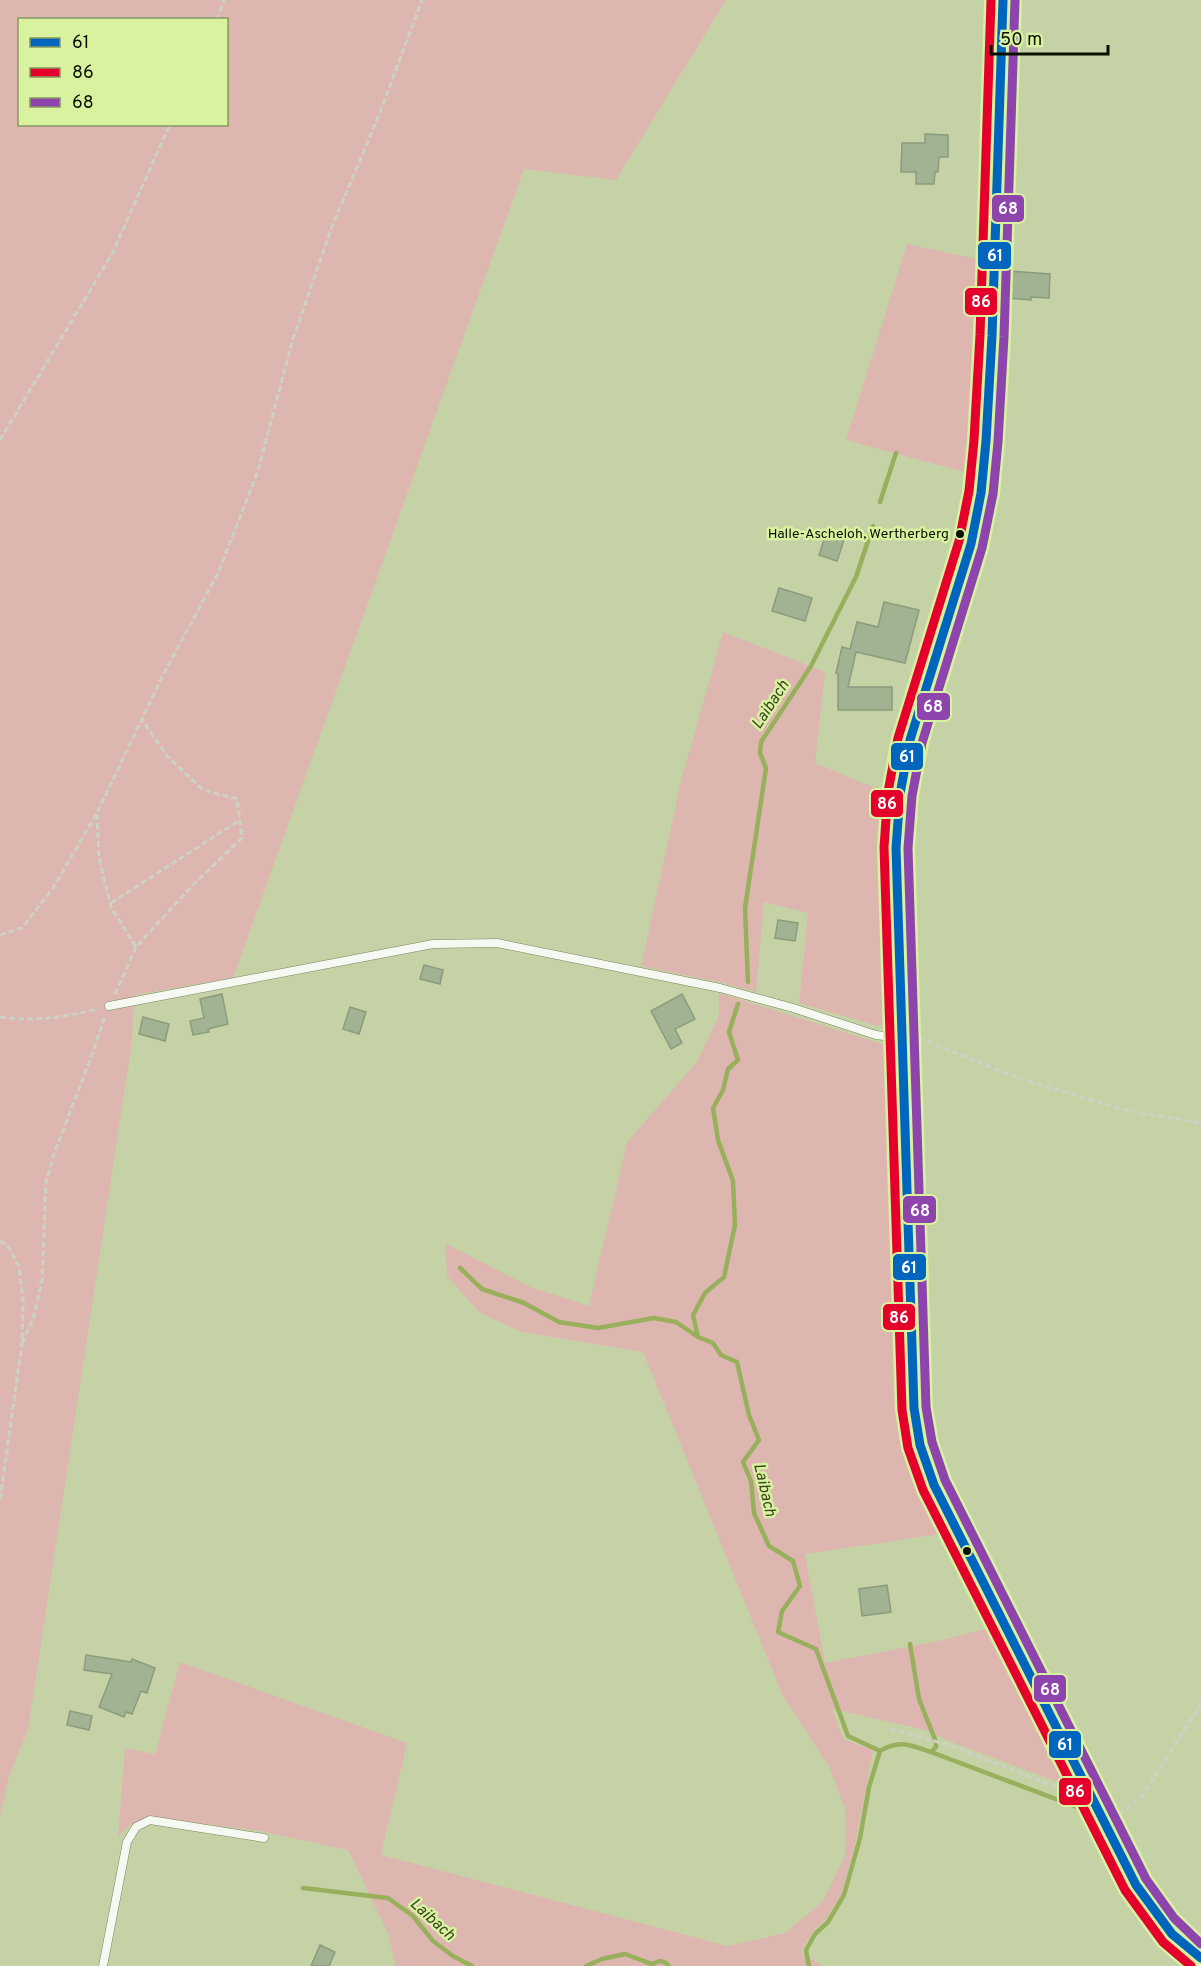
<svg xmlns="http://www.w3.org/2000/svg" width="1201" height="1966" viewBox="0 0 1201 1966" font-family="Overpass,sans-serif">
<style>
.green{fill:#ddb7af;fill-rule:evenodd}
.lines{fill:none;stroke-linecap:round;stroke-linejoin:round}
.stream{stroke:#98af5c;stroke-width:4.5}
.building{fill:#a2b393;stroke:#8b9c7c;stroke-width:1.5}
.service-casing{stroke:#79835d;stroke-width:9}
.tertiary-casing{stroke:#79835d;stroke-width:21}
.path{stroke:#ced2c4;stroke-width:3;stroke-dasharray:6 3;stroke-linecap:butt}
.service{stroke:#f6f8f2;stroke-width:8}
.tertiary{stroke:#f6f8f2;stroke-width:20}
.bus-1-casing{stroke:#d8f2a0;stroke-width:14}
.bus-2-casing{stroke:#d8f2a0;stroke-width:14}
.bus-3-casing{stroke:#d8f2a0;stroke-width:14}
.bus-1{stroke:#0065bd;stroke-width:9}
.bus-2{stroke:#e4002b;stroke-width:9}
.bus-3{stroke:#8e44ad;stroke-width:9}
.bus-dot{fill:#0a1000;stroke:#d8f2a0;stroke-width:2}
.labels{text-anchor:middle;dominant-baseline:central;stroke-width:5;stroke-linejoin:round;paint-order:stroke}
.bus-label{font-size:14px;fill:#0a1000;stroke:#d8f2a0;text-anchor:end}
.water-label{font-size:16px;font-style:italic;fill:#39451c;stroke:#d8f2a0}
.line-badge{stroke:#d8f2a0;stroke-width:2}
.badge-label{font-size:16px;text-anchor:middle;font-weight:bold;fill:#fff}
</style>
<rect width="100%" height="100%" fill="#c5d2a6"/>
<!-- green -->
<path class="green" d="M 0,0 L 726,0 L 616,180 L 524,169 L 233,978 L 134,995 L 132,1041 L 28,1730 L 9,1776 L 0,1816 ZM 20,20 L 226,20 L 226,124 L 20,124 Z
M 907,244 L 982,260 L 972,474 L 846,440 Z
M 723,632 L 825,672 L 815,763 L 887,793 L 883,847 L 887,1024 L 878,1026 L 799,1003 L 808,913 L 764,902 L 756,992 L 719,982 L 641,966 L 681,781 Z
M 719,993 L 889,1046 L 902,1409 L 908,1447 L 921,1489 L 941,1534 L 805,1554 L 825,1663 L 938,1641 L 989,1628 L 1071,1787 L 954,1743 L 925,1730 L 832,1709 L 843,1739 L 873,1750 L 857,1836 L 842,1894 L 826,1919 L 813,1931 L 802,1950 L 803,1957 L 810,1958 L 822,1966 L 396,1966 L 388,1933 L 348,1850 L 259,1831 L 151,1817 L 131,1824 L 118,1836 L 125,1748 L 155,1754 L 180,1662 L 407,1743 L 381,1855 L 728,1946 L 785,1933 L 823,1901 L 845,1855 L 845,1809 L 829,1767 L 782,1694 L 643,1352 L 521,1332 L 479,1312 L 447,1276 L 445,1243 L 530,1287 L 589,1306 L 627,1142 L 697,1062 L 719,1015 Z"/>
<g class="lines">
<!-- stream -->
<path class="stream" d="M 998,466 L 1004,325
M 880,502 L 896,453
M 748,982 L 745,908 L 766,768 L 760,753 L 761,742 L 811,666 L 856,577 L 873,526
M 738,1004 L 729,1032 L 738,1060 L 728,1069 L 723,1090 L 713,1108 L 718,1140 L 733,1181 L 735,1225 L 724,1277 L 705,1293 L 693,1315 L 698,1337 L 713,1343 L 721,1355 L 737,1362 L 749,1415 L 759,1440 L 743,1462 L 751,1481 L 754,1513 L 769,1546 L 793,1561 L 800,1586 L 782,1611 L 778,1632 L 816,1649 L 848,1736 L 880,1751 L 869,1787 L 860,1838 L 844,1895 L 828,1922 L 815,1934 L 806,1950 L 809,1966
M 912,1029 L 908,847 L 911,796 L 922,743 L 983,548 L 994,504
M 913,1045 L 926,1407 L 931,1441 L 946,1483 L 1111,1804
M 460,1268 L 482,1289 L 524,1303 L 559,1322 L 598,1328 L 654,1318 L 676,1322 L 698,1337
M 880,1751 C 899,1739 910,1745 931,1752 L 936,1747 L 936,1742 L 919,1699 L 910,1644
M 931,1752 L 1077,1807
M 1124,1828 L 1172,1917 L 1201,1942
M 303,1888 L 388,1898 L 413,1916 L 433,1941 L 453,1956 L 472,1966
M 586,1966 L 602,1959 L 625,1954 L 652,1964 L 660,1961 L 666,1963 L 669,1966"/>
</g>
<!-- building -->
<path class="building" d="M 925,134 L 948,135 L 948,157 L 939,157 L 938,172 L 935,172 L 934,184 L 916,184 L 916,172 L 901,172 L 902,143 L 925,143 Z
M 1008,271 L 1050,274 L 1049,298 L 1031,297 L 1031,300 L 1006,298 Z
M 828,528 L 846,534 L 837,561 L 819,555 Z
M 779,588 L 812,598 L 805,621 L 772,611 Z
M 884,602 L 919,610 L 905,663 L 856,652 L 848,687 L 892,687 L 892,710 L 838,710 L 838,674 L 836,673 L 842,647 L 850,649 L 857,622 L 878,627 Z
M 778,920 L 798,923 L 795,941 L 775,938 Z
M 424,965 L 443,970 L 440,984 L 420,979 Z
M 222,994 L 228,1024 L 208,1029 L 209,1032 L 193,1035 L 190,1021 L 204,1018 L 200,999 Z
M 682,994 L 695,1019 L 675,1029 L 682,1043 L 671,1049 L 651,1011 Z
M 350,1007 L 366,1012 L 359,1034 L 343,1029 Z
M 143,1017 L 169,1024 L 165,1041 L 139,1034 Z
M 887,1585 L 891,1612 L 862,1616 L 859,1589 Z
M 86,1655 L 131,1662 L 132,1659 L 155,1668 L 147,1693 L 141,1691 L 132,1714 L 126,1712 L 124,1717 L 99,1707 L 112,1674 L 84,1670 Z
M 70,1711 L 92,1716 L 89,1730 L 67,1725 Z
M 320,1945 L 335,1952 L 329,1966 L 311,1966 Z"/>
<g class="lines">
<defs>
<path id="service" d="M 109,1006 L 433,944 L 497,943 L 720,988 L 793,1008 L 876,1035 L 901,1038
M 103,1966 L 127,1842 L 136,1827 L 150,1820 L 264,1838"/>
<path id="tertiary" d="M 1003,0 C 1001,112 997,224 992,336 C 988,406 988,476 971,544 L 910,740 L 900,794 L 896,848 L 914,1408 L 920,1445 L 934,1485 L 1136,1885 C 1156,1915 1170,1939 1201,1958"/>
</defs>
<!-- service casing -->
<use href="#service" class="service-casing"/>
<!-- tertiary casing -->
<use href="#tertiary" class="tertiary-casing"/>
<!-- path -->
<path class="path" d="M 217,20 L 224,0
M 0,440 L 112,254 L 170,124
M 97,814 L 99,858 L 111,907 L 136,947
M 111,903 L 240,820
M 0,935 L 22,928 L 53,888 L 97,813 L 162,677 L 218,573 L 258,471 L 292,342 L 331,229 L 379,115 L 422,0
M 115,994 L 136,947 L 193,885 L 242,838 L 237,799 L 203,790 L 168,757 L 142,720
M 0,1017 C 39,1022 61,1017 99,1009
M 919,1038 L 1020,1079 L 1129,1111 L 1201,1123
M 0,1241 L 7,1245 L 19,1266 L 23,1300 L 22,1343 L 0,1501
M 22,1343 L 33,1319 L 42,1281 L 46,1182 L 54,1154 L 90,1060 L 105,1016
M 890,1729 L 949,1745 L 1069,1792
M 1119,1815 L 1142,1796 L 1201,1704"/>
<!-- service -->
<use href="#service" class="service"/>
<!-- tertiary -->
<use href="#tertiary" class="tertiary"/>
<defs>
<path id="bus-1" d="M 1003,0 L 992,336 L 986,441 L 981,493 L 971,544 L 910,740 L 900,794 L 896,848 L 914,1408 L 920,1445 L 934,1485 L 1136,1885 L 1172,1934 L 1201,1958"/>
<path id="bus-2" d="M 991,0 L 980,335 L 974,440 L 969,491 L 959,541 L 898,738 L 888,792 L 884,847 L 902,1410 L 908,1448 L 923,1490 L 1125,1890 L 1163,1942 L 1191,1966"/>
<path id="bus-3" d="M 1015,0 L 1004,337 L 998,442 L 993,494 L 982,548 L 922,743 L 912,796 L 908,848 L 926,1407 L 932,1442 L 945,1480 L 1146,1879 L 1174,1918 L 1201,1944"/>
</defs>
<!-- bus-1 casing -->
<use href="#bus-1" class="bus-1-casing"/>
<!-- bus-2 casing -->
<use href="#bus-2" class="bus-2-casing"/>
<!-- bus-3 casing -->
<use href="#bus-3" class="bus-3-casing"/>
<!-- bus-1 -->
<use href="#bus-1" class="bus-1"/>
<!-- bus-2 -->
<use href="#bus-2" class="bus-2"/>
<!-- bus-3 -->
<use href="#bus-3" class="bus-3"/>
</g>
<!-- markers -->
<g class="bus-dot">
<circle cx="960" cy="534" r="5"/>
<circle cx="967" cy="1551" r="5"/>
</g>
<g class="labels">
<!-- bus labels -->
<g class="bus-label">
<text x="949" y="534">Halle-Ascheloh, Wertherberg</text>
</g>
<!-- water labels -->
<g class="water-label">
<text transform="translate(771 705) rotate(-57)">Laibach</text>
<text transform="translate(764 1490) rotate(77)">Laibach</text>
<text transform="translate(432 1920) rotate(42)">Laibach</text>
</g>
</g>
<g class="line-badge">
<rect x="991" y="194" width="34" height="29" rx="6" fill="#8e44ad"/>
<rect x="977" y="241" width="35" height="29" rx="6" fill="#0065bd"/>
<rect x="964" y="287" width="34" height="29" rx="6" fill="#e4002b"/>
<rect x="916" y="692" width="35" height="29" rx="6" fill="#8e44ad"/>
<rect x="890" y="742" width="34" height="29" rx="6" fill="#0065bd"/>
<rect x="870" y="789" width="34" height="29" rx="6" fill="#e4002b"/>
<rect x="902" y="1195" width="35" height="29" rx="6" fill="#8e44ad"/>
<rect x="892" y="1253" width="35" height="28" rx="6" fill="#0065bd"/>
<rect x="882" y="1303" width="34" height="28" rx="6" fill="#e4002b"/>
<rect x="1033" y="1674" width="34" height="29" rx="6" fill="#8e44ad"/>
<rect x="1048" y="1730" width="34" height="29" rx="6" fill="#0065bd"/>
<rect x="1058" y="1777" width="34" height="29" rx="6" fill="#e4002b"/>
</g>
<g class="badge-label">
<text x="1008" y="214">68</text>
<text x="995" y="261">61</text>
<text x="981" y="307">86</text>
<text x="933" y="712">68</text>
<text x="907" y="762">61</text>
<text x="887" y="809">86</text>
<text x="920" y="1216">68</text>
<text x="909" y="1273">61</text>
<text x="899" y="1323">86</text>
<text x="1050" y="1695">68</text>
<text x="1065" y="1750">61</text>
<text x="1075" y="1797">86</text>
</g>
<!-- legend -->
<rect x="18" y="18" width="210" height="108" fill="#d8f2a0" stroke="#869860" stroke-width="1.5"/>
<rect x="30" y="38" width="30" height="9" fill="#0065bd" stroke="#869860" stroke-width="1.5"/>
<text x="72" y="48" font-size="18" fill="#0a1000">61</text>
<rect x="30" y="68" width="30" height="9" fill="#e4002b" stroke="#869860" stroke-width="1.5"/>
<text x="72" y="78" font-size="18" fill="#0a1000">86</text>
<rect x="30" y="98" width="30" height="9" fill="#8e44ad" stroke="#869860" stroke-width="1.5"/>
<text x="72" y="108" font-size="18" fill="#0a1000">68</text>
<!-- scale -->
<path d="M991 45v9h117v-9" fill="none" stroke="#0a1000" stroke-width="3"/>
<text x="1000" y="45" font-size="18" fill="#0a1000" stroke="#d8f2a0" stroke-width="4.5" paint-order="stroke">50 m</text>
</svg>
